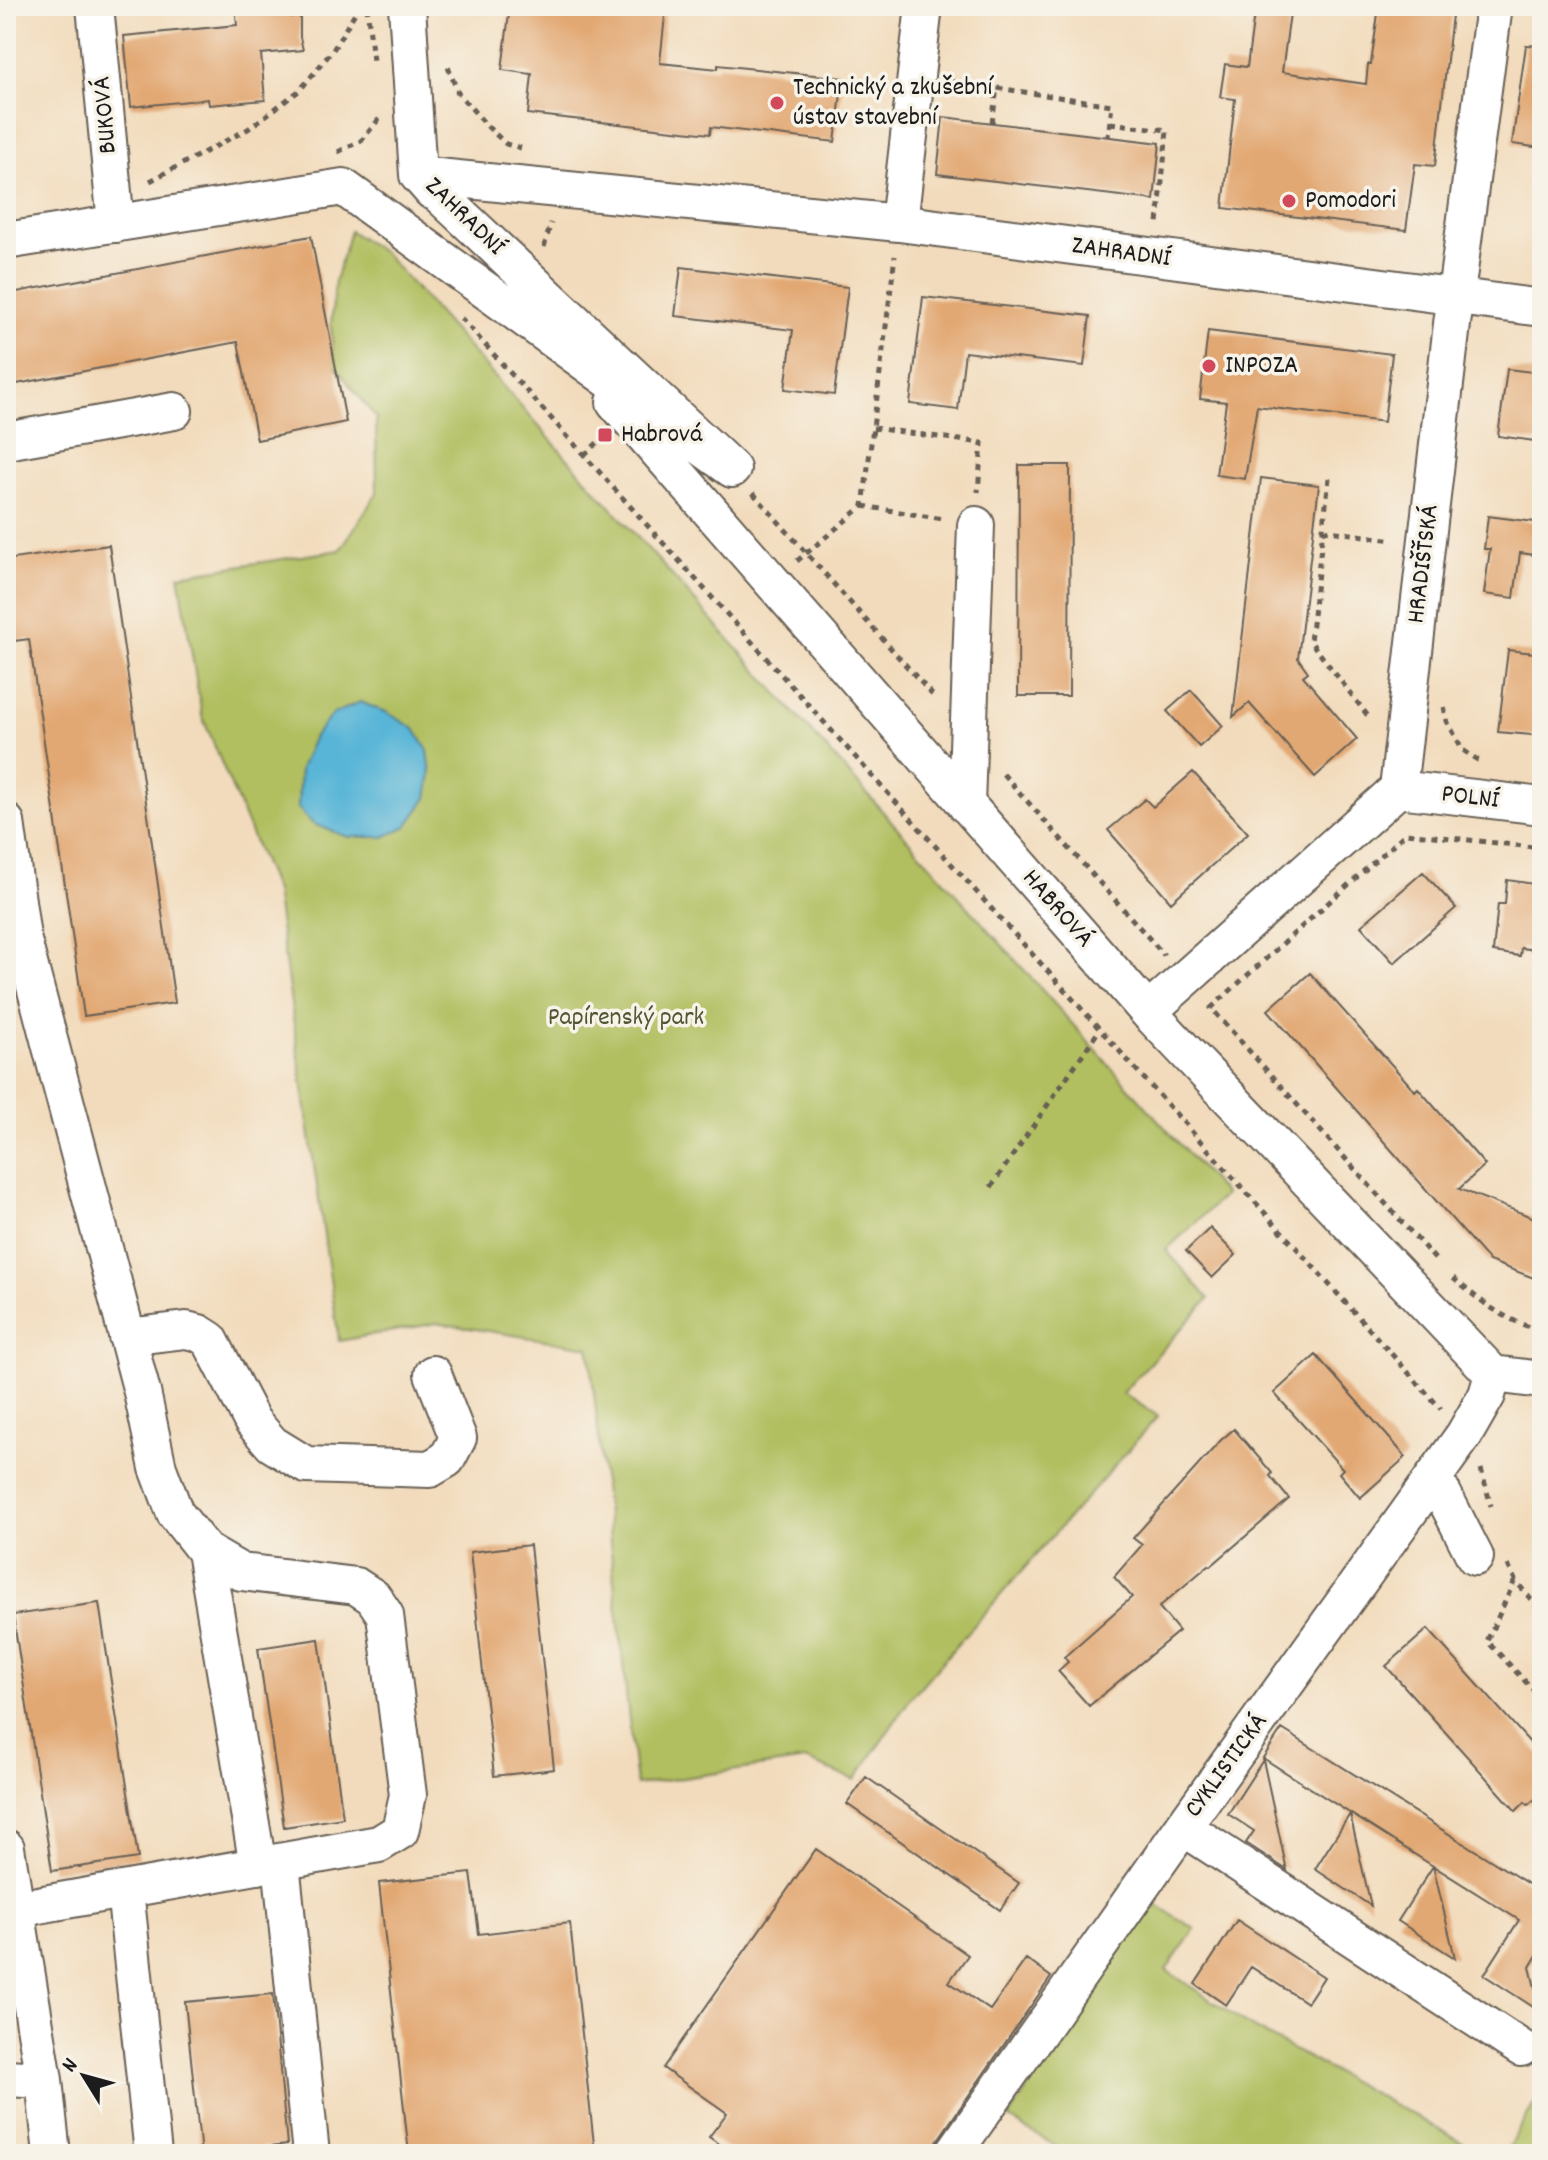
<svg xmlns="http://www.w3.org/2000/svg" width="1548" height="2160" viewBox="0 0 1548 2160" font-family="Dekko,sans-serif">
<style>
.green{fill:#b1bf61;stroke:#666e3e;stroke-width:2}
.water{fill:#59b5d7;stroke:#3a687a;stroke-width:2}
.building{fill:#e2a873}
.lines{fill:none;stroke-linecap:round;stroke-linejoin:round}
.minor-casing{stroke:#675f54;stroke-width:40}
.path{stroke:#675f54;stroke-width:5;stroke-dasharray:6 6;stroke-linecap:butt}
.minor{stroke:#fff;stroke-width:36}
.poi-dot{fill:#d1495b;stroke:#f7f3e8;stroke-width:3}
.labels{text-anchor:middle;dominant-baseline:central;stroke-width:7;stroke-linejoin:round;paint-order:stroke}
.poi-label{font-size:26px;fill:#1c1c1c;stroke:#f7f3e8;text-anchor:start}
.street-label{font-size:26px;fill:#1c1c1c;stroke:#f7f3e8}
.park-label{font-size:26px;fill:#505534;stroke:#f7f3e8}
</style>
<rect width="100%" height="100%" fill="#f7f3e8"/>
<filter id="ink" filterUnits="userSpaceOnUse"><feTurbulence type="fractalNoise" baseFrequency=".0125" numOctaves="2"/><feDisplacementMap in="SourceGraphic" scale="16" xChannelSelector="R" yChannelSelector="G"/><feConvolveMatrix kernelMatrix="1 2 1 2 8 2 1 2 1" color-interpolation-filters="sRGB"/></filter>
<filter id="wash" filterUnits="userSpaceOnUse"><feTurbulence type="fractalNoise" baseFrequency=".006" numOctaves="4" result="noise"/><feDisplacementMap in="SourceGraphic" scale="32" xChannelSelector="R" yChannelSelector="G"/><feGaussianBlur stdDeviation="1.8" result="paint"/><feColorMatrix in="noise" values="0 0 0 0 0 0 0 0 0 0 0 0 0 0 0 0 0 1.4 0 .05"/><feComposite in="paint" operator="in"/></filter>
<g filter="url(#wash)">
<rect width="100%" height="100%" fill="#f2dbbc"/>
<!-- green -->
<path class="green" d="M 350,231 L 385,254 L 1225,1195 L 1166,1250 L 1209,1299 L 1122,1393 L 1158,1416 L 912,1696 L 855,1780 L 805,1760 L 636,1785 L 589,1347 L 437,1323 L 339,1341 L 275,891 L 202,716 L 179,575 L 340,550 L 377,493 L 376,418 L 334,365 L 331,325 L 335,281 Z
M 1152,1902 L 1195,1929 L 1166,1970 L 1251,2027 L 1484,2154 L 1069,2154 L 1008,2118 Z
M 1542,2091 L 1542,2154 L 1504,2154 Z"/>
<!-- water -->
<path class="water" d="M 360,702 L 386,712 L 415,729 L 428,751 L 431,774 L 427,798 L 407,826 L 384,837 L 348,837 L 313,824 L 298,808 L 300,769 L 314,736 L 333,714 Z"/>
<g id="blocks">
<!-- building -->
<path class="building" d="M 235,6 L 290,6 L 292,17 L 300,16 L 300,37 L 303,50 L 261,54 L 265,100 L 209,105 L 208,99 L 131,107 L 124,36 L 237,25 Z
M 510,6 L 666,6 L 660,63 L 718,69 L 718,65 L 843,78 L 835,142 L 711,127 L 710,134 L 528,114 L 532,74 L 502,70 Z
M 1255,6 L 1291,6 L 1282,72 L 1366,84 L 1368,64 L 1371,64 L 1379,6 L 1453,6 L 1435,166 L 1415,164 L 1406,230 L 1223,208 L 1235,99 L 1220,97 L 1225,64 L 1247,67 Z
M 1526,45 L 1542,46 L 1542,148 L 1512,144 Z
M 943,117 L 1160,143 L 1154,200 L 937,174 Z
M 311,236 L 346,422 L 257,440 L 238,342 L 6,386 L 6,294 Z
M 681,267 L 848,287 L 834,395 L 785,389 L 793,330 L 675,316 Z
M 923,297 L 1090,316 L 1084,366 L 965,352 L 958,410 L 910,404 Z
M 1208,331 L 1392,354 L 1384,422 L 1257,406 L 1245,479 L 1216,475 L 1226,402 L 1200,399 Z
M 1507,369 L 1542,373 L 1542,442 L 1498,436 Z
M 1019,465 L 1070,465 L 1069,696 L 1018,696 Z
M 1261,478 L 1319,485 L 1298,658 L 1308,672 L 1303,676 L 1357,739 L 1315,777 L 1249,703 L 1233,717 Z
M 1488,516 L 1542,523 L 1542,556 L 1520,553 L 1514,598 L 1484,594 L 1490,549 L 1484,549 Z
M 109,545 L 175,1003 L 84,1016 L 29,639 L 6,642 L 6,560 Z
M 1508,650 L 1542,654 L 1542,736 L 1498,732 Z
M 1191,690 L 1223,726 L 1199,747 L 1167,711 Z
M 1193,772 L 1248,833 L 1171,902 L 1108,830 L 1145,799 L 1153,807 Z
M 1423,872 L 1456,908 L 1394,963 L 1361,926 Z
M 1507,880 L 1542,885 L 1542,951 L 1521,948 L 1520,956 L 1493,952 L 1498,904 L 1505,904 Z
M 1310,973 L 1415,1091 L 1418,1088 L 1485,1165 L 1459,1189 L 1542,1221 L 1542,1281 L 1489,1261 L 1268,1010 Z
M 1210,1228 L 1236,1255 L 1212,1278 L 1186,1251 Z
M 1316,1355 L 1406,1457 L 1360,1498 L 1339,1473 L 1343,1469 L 1274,1393 Z
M 1234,1429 L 1272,1473 L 1270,1476 L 1289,1499 L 1211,1566 L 1209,1565 L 1159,1607 L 1179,1631 L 1089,1706 L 1058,1671 L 1068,1662 L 1064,1657 L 1132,1597 L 1114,1577 L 1142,1545 L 1133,1538 L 1221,1440 Z
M 530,1545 L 554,1769 L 494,1776 L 470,1552 Z
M 99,1603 L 138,1858 L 52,1871 L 13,1615 Z
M 1428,1629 L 1542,1756 L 1542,1793 L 1528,1805 L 1525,1802 L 1516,1811 L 1386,1666 Z
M 319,1639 L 343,1818 L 284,1827 L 258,1648 Z
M 1282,1729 L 1538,1890 L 1542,1884 L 1542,1947 L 1530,1967 L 1541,2012 L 1484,1975 L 1519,1920 L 1433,1866 L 1455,1958 L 1398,1921 L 1433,1866 L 1263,1758 Z
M 1263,1760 L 1286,1866 L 1287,1870 L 1246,1843 L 1254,1831 L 1228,1814 Z
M 866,1777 L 1019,1883 L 1000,1910 L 847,1804 Z
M 1350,1814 L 1371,1906 L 1315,1869 Z
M 816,1849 L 968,1955 L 949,1982 L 990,2010 L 1026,1959 L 1051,1977 L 928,2154 L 734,2154 L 709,2137 L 727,2113 L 663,2068 Z
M 471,1873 L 479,1934 L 570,1923 L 595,2154 L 409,2154 L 379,1883 Z
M 1237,1920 L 1324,1977 L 1307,2003 L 1251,1967 L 1226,2005 L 1195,1984 Z
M 273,1994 L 287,2145 L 201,2154 L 185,2002 Z"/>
</g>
</g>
<g filter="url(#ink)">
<use href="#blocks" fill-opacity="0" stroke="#675f54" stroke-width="2"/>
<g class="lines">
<defs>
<path id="minor" d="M 95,6 L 116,224
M 407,6 L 418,175 L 432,191
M 899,223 L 924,6
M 6,241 L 343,187 L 732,469 L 418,175 L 899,223 L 1542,308
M 615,402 L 1148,1012 L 1493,1374
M 6,441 L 174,411
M 1398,789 L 1542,806
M 966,805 L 976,525
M 6,822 L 22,937 L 142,1392 L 158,1468 L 175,1513 L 205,1551 L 241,1572 L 356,1586 L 373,1597 L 385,1615 L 408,1795 L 400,1831 L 379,1844 L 16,1909
M 1148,1012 L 1398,789 L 1452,324 L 1494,6
M 127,1337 L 186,1330 L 199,1333 L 210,1340 L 252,1421 L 272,1444 L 306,1465 L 430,1469 L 447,1459 L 458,1438 L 433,1374
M 1493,1374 L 1542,1380
M 1432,1480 L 1442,1492 L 1475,1557
M 205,1551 L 258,1866
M 1183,1827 L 1521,2048
M 6,1848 L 44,2080 L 52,2154
M 281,1862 L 311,2154
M 125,1890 L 153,2154
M 6,2078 L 44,2080
M 953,2154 L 1183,1827 L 1464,1435 L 1487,1395 L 1493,1374"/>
</defs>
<!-- minor casing -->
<use href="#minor" class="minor-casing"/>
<!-- path -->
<path class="path" d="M 367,6 L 373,61
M 448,67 L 458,93 L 488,127 L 506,144 L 521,148
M 950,81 L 1112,105 L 1108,136
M 992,123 L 997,88
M 1110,123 L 1167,130 L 1158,223
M 338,152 L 362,140 L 379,119
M 150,181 L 248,129 L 300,90 L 333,50 L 359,6
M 544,247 L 551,223
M 461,318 L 1441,1409
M 873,428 L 982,443 L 978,492
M 584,455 L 604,437
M 1329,478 L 1310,641 L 1371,720
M 753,493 L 935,698
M 863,506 L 943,519
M 1323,530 L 1393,540
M 797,561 L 863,506 L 895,256
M 1444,707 L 1447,721 L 1463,750 L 1482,763
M 1003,774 L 1164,955
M 991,1187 L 1100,1029
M 1435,1259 L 1211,1008 L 1406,833 L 1542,848
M 1453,1278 C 1479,1300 1507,1323 1542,1330
M 1481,1469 L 1491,1506
M 1508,1565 L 1515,1580 L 1542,1613
M 1515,1580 L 1487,1641 L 1542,1699"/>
<!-- minor -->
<use href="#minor" class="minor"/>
</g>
</g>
<!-- markers -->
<g class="poi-dot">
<circle cx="777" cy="103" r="8"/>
<circle cx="1289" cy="201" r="8"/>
<circle cx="1209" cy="366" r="8"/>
<rect x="597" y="427" width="16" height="16" rx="4"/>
</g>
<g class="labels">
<!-- poi labels -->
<g class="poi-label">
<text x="793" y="88">Technický a zkušební<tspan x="793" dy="30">ústav stavební</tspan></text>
<text x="1305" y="201">Pomodori</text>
<text x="1225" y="366">INPOZA</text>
<text x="621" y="435">Habrová</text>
</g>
<!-- street labels -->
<g class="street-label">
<text transform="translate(106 115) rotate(-95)">BUKOVÁ</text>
<text transform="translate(464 217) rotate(44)">ZAHRADNÍ</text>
<text transform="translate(1121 253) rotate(8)">ZAHRADNÍ</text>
<text transform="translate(1424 564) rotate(-83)">HRADIŠŤSKÁ</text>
<text transform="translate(1470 798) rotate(7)">POLNÍ</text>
<text transform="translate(1057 909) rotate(49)">HABROVÁ</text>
<text transform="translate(1227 1766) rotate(-54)">CYKLISTICKÁ</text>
</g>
<!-- park labels -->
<g class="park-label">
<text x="626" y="1018">Papírenský park</text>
</g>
</g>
<!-- margin -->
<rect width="1548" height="2160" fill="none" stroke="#f7f3e8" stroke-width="32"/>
<!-- north arrow -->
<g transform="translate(84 2076) rotate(307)" stroke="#f7f3e8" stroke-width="6" paint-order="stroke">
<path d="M0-6L14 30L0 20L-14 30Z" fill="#1c1c1c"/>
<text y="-12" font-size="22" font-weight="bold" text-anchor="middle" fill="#1c1c1c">N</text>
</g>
</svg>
